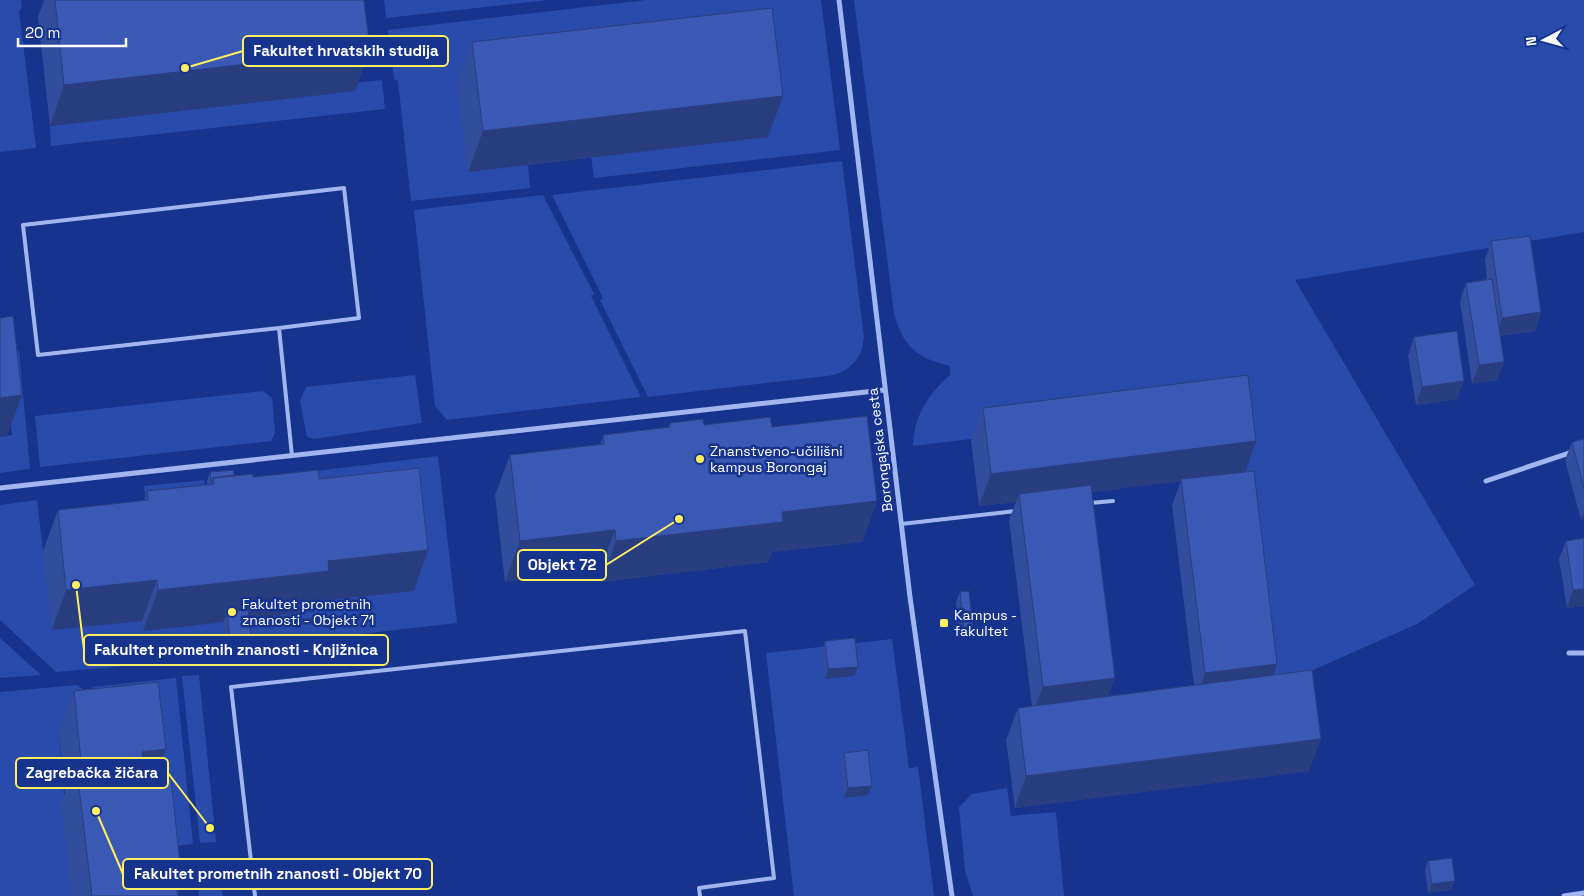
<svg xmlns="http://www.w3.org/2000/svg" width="1584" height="896" viewBox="0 0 1584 896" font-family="'Space Grotesk',sans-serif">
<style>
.green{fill:#294bac}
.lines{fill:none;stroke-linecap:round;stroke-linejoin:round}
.lane{stroke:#a1b6ef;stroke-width:4}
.street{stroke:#a1b6ef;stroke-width:5}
.wall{fill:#324d9b;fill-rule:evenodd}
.shaded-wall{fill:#293e7e}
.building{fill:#3a59b4;stroke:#293e7e}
.poi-dot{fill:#ffef60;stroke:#16348e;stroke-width:2}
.labels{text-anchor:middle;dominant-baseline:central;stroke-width:5;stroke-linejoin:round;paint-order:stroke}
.street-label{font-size:14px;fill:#fff;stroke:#16348e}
.poi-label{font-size:14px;fill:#fff;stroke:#16348e;text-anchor:start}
.leader{fill:none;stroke:#ffef60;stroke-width:2}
.callout-dot{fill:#ffef60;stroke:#16348e;stroke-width:2}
.callout{fill:#16348e;stroke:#ffef60;stroke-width:2}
.callout-label{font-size:15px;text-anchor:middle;font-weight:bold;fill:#fff}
</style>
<rect width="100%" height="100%" fill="#16348e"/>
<!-- green -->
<path class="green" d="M 0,0 L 21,0 L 22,7 L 19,11 L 36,148 L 0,152 Z
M 384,0 L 548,0 L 386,18 Z
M 646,0 L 821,0 L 840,150 L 594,178 L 591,157 L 768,137 L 468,171 L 528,165 L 530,188 L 411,201 L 398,81 L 394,79 L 388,30 Z
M 854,0 L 1584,0 L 1584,232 L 1295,280 L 1475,585 L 1417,624 L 1268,690 L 1236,407 L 913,446 C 914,416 928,394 950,375 L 950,366 C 917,358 903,347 894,313 Z
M 382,80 L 385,109 L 51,146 L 50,126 L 355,91 L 354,83 Z
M 842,161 L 864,338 C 861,358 854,367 835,375 L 648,397 L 600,300 L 603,298 L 552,195 Z
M 543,195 L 594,294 L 591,296 L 641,397 L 447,420 L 435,406 L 414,210 Z
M 19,351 L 30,469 L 0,473 L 0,437 L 12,435 L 3,353 Z
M 415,375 L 422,423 L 314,439 L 307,437 L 300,401 L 306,387 Z
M 263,391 L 272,398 L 275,433 L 271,441 L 40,467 L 35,416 Z
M 438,456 L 457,623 L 248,647 L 245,619 L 314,611 L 304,519 L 308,472 Z
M 204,480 L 208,512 L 148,518 L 144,486 Z
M 37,500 L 43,551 L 142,621 L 143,631 L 223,622 L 227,649 L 197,652 L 197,660 L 56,672 L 0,620 L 0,505 Z
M 0,638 L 41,675 L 0,678 Z
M 892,639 L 909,768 L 918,767 L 934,896 L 794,896 L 766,653 Z
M 199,675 L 216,842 L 200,843 L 182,676 Z
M 176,678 L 193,844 L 166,847 L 149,716 L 136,718 L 92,687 Z
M 77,685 L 130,724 L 59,732 L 72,896 L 0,896 L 0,692 Z
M 1007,788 L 1011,816 L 1056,812 L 1064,896 L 973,896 L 965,871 L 959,807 L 972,794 Z
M 218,858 L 223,896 L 199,896 L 198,884 L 164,887 L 161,864 Z"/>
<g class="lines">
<!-- lane -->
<path class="lane" d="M 279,328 L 38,355 L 23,225 L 344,188 L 359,318 L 279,328 L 292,456
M 1090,503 L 1113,501
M 901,524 L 1016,511
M 255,896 L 231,687 L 745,631 L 774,878 L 699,888 L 700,896"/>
<!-- street -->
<path class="street" d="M 839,0 L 910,597 L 952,896
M 1486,481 L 1584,448
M 0,488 L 884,390
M 1569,653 L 1584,653
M 1564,896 L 1584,893"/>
</g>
<!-- wall -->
<path class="wall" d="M 44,0 L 364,0 L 355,91 L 50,126 L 38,17 Z
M 472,42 L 768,137 L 468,172 L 457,83 Z
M 1491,241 L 1541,312 L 1535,331 L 1500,336 L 1504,362 L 1497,380 L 1472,384 L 1460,301 L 1466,283 L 1487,279 L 1485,260 Z
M 1414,337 L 1457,399 L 1416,405 L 1408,356 Z
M 983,408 L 1245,472 L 1273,675 L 1309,771 L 1015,808 L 1006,740 L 1018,708 L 1032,706 L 1009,520 L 1016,502 L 979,506 L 971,440 ZM 1181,481 L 1172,505 L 1194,685 L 1108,696 L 1115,678 L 1092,492 Z
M 670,423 L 704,425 L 772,427 L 877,501 L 862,542 L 772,552 L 768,562 L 601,582 L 600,570 L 505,582 L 495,495 L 510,455 L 600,445 L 603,435 L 668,427 Z
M 1584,439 L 1584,519 L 1581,520 L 1565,460 L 1572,442 Z
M 210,472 L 234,475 L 253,477 L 319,479 L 414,591 L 318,601 L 314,611 L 249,619 L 251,638 L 248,647 L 227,649 L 223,622 L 143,631 L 142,621 L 52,630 L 43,551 L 58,510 L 144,501 L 147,491 L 207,485 L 207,481 Z
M 1566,541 L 1584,606 L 1567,608 L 1559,559 Z
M 960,592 L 973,628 L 970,638 L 960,638 L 956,602 Z
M 825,641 L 854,676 L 825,679 L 822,651 Z
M 74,691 L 155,780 L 182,883 L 178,896 L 72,896 L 61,803 L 65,793 L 59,732 Z
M 844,753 L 868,795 L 844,798 L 841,762 Z
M 1428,861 L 1455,881 L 1451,890 L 1428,893 L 1425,870 Z"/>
<!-- shaded-wall -->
<path class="shaded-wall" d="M 370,50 L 355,91 L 50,126 L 64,85 Z
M 783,96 L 768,137 L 468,172 L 483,131 Z
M 1541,312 L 1535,331 L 1496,336 L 1502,318 Z
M 1504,362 L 1497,380 L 1472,384 L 1479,365 Z
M 1464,381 L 1457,399 L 1416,405 L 1422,387 Z
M 22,395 L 7,436 L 0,437 L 0,398 Z
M 1256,441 L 1245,473 L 1181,479 L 1181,481 L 1020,501 L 1019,494 L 1016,502 L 979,506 L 991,474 Z
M 877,501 L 862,542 L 772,552 L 768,562 L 601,582 L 616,541 L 782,512 Z
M 1584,512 L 1584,519 L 1581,520 Z
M 615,530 L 600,570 L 505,582 L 520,541 Z
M 428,550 L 414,591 L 318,601 L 314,611 L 245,619 L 227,612 L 223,622 L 143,631 L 158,590 L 328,561 Z
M 157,580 L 142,621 L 52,630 L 66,590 Z
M 1584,589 L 1584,606 L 1567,608 L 1573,590 Z
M 973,628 L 970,638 L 960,638 L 964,629 Z
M 251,638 L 248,647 L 227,649 L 230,640 Z
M 1277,664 L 1268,690 L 1196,698 L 1205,673 Z
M 858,667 L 854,676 L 825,679 L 828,669 Z
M 1115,678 L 1105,704 L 1033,713 L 1043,687 Z
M 1321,739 L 1309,771 L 1015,808 L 1026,776 Z
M 166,749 L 152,790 L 127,793 L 142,752 Z
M 872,786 L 868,795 L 844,798 L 848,788 Z
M 1455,881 L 1451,890 L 1428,893 L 1432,884 Z
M 182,883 L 178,896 L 176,884 Z"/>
<!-- building -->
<path class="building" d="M 55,0 L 364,0 L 370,50 L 64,85 Z
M 772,8 L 783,96 L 483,131 L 472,42 Z
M 1530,236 L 1541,312 L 1502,318 L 1491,241 Z
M 1492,279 L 1504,362 L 1479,365 L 1466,283 Z
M 13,316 L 22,395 L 0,398 L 0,318 Z
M 1457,331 L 1464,381 L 1422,387 L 1414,337 Z
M 1248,375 L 1256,441 L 991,474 L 983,408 Z
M 867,416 L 877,501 L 782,512 L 783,522 L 616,541 L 615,530 L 520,541 L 510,455 L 604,444 L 603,435 L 670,427 L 670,423 L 703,419 L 704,425 L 770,417 L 772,427 Z
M 1584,439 L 1584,489 L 1572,442 Z
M 419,468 L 428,550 L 328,561 L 329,571 L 259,579 L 158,590 L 157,580 L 66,590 L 58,510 L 148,500 L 147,491 L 214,484 L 213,478 L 253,474 L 253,477 L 318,470 L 319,479 Z
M 233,470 L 234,475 L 213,478 L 211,482 L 210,472 Z
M 1254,471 L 1277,664 L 1205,673 L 1181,479 Z
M 1091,485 L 1115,678 L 1043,687 L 1019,494 Z
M 1584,538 L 1584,589 L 1573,590 L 1566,541 Z
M 969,591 L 973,628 L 964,629 L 960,592 Z
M 248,610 L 251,638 L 230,640 L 227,612 Z
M 855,638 L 858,667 L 828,669 L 825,641 Z
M 1312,670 L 1321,739 L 1026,776 L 1018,708 Z
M 158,682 L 166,749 L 142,752 L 145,781 L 171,778 L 182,883 L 176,884 L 178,896 L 92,896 L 76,762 L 81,761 L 74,691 Z
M 868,750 L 872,786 L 848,788 L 844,753 Z
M 1452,858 L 1455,881 L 1432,884 L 1428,861 Z"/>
<!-- markers -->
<g class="poi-dot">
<circle cx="700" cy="459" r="5"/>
<circle cx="232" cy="612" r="5"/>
<rect x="939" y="618" width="10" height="10" rx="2.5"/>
</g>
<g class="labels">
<!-- street labels -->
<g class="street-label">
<text transform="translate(880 450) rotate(-97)">Borongajska cesta</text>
</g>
<!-- poi labels -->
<g class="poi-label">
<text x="710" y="451">Znanstveno-učilišni<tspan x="710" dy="16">kampus Borongaj</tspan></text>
<text x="242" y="604">Fakultet prometnih<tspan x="242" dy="16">znanosti - Objekt 71</tspan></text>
<text x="954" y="615">Kampus -<tspan x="954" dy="16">fakultet</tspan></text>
</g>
</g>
<!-- callouts -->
<path class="leader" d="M185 68L243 51M679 519L606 565M76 585L84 650M210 828L168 773M96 811L123 874"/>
<g class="callout-dot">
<circle cx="185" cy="68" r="5"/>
<circle cx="679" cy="519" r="5"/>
<circle cx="76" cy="585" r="5"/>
<circle cx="210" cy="828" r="5"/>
<circle cx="96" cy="811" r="5"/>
</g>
<g class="callout">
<rect x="243" y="36" width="205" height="30" rx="5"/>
<rect x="518" y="550" width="88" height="30" rx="5"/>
<rect x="84" y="635" width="304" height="30" rx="5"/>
<rect x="16" y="758" width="152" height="30" rx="5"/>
<rect x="123" y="859" width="309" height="30" rx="5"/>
</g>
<g class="callout-label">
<text x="346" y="56">Fakultet hrvatskih studija</text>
<text x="562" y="570">Objekt 72</text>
<text x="236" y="655">Fakultet prometnih znanosti - Knjižnica</text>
<text x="92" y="778">Zagrebačka žičara</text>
<text x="278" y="879">Fakultet prometnih znanosti - Objekt 70</text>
</g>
<!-- north arrow -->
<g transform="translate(1544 40) rotate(264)" stroke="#16348e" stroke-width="4" paint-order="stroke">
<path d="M0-4L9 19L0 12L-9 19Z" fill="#ffffff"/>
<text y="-8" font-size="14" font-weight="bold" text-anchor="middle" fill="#ffffff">N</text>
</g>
<!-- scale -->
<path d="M18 38v8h108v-8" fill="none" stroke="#ffffff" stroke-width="2.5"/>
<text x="25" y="38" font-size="15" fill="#ffffff" stroke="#16348e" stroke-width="4" paint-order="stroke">20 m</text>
</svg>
